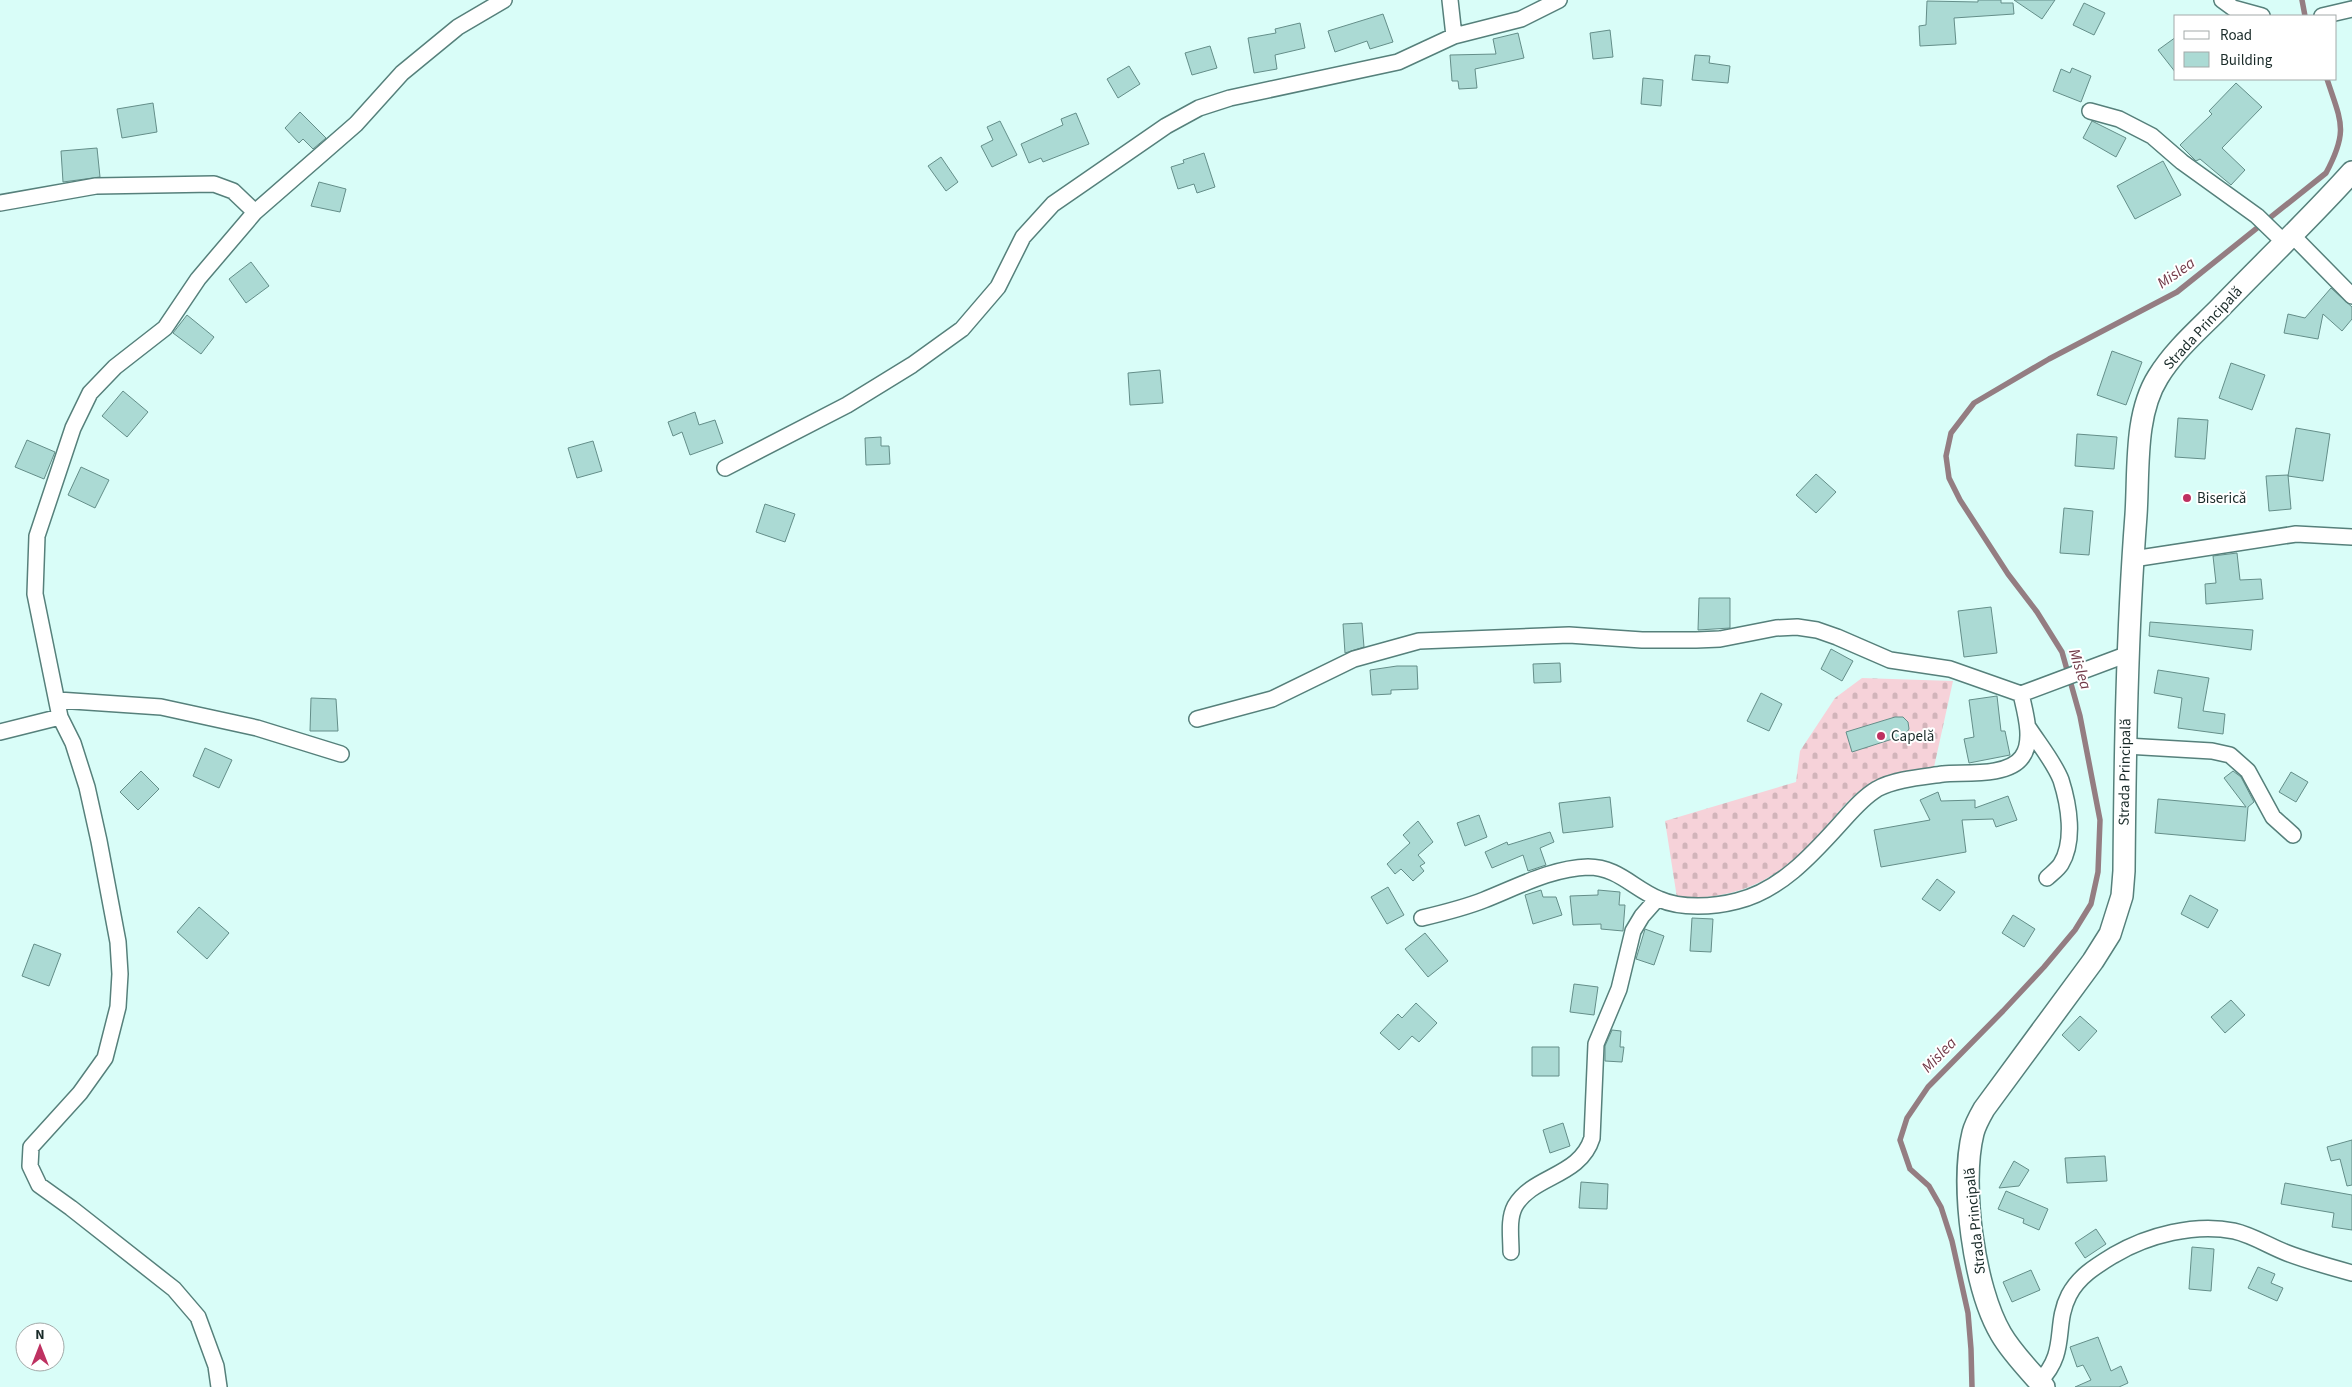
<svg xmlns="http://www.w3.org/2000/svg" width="2352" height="1387" viewBox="0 0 2352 1387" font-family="'Source Sans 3',sans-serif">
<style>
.cemetery{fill:url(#cemetery-stones)}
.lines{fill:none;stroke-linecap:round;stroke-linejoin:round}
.stream{stroke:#947d82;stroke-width:5.5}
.building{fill:#abdad4;stroke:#648e89}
.street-casing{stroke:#56807b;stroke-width:18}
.secondary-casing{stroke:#56807b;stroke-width:24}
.street{stroke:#fff;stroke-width:15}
.secondary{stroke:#fff;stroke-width:21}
.poi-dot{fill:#be3161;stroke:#fff;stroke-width:2}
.labels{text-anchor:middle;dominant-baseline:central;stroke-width:4;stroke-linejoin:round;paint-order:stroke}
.street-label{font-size:15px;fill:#192a28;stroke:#fff}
.poi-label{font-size:15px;fill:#192a28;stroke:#fff;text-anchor:start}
.water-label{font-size:16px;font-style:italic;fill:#723a48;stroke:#fff}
</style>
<defs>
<pattern id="cemetery-stones" width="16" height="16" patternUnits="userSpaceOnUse" patternTransform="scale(1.25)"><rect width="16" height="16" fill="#f6d2d9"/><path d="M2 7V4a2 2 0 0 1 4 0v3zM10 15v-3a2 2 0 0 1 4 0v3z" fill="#d2b4ba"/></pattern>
</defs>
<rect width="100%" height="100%" fill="#d9fdf8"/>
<!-- cemetery -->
<path class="cemetery" d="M 1862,678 L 1953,681 L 1934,767 C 1914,771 1891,774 1872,783 C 1853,792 1838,813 1825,828 C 1782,877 1744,900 1677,898 L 1665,821 L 1796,782 L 1800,751 L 1835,698 Z"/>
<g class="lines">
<!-- stream -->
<path class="stream" d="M 2302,0 L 2305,16
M 1972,1387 L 1971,1349 L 1968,1313 L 1952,1241 L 1941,1207 L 1929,1186 L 1910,1169 L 1900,1140 L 1907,1118 L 1928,1087 L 2003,1011 L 2044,967 L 2075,930 L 2091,904 L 2098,872 L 2100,820 L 2080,716 L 2062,652 L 2037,612 L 2008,574 L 1960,500 L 1949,478 L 1946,456 L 1951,433 L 1974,403 L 2049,359 L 2177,292 L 2326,173 C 2349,130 2341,122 2327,79"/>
</g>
<!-- building -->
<path class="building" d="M 1978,0 L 2001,0 L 2001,3 L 2013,3 L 2014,14 L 1954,18 L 1956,44 L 1920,46 L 1919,26 L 1926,25 L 1927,1 L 1978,2 Z
M 2014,0 L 2055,0 L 2042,19 Z
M 2084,3 L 2105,13 L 2094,35 L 2073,25 Z
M 1383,14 L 1393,42 L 1370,49 L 1367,41 L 1335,52 L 1328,31 Z
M 1300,23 L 1305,48 L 1275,55 L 1277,69 L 1254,73 L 1248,38 L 1276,33 L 1275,29 Z
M 1610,30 L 1613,57 L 1593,59 L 1590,33 Z
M 1518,33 L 1524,58 L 1475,69 L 1477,88 L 1459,89 L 1458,81 L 1452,81 L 1450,55 L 1496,54 L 1493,39 Z
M 2176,37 L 2176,73 L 2158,50 Z
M 1210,46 L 1217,68 L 1192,75 L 1185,53 Z
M 1695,55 L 1710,56 L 1709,63 L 1730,66 L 1728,83 L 1692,80 Z
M 1129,66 L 1140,84 L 1118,98 L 1107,79 Z
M 2072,68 L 2091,76 L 2081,102 L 2053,91 L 2061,69 L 2070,73 Z
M 1643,78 L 1663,80 L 1661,106 L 1641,104 Z
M 2236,83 L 2262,107 L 2222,148 L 2245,170 L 2231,185 L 2200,159 L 2196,161 L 2180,145 L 2212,114 L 2209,111 Z
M 153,103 L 157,132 L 122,138 L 117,109 Z
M 300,112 L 326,138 L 313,149 L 303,139 L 299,143 L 285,128 Z
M 1076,113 L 1089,144 L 1043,162 L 1041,158 L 1029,163 L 1021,144 L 1063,125 L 1061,119 Z
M 1000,121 L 1017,155 L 992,167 L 981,146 L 993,140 L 987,127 Z
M 2092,121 L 2126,138 L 2116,157 L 2083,138 Z
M 97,148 L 100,177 L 63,182 L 61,151 Z
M 1204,153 L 1215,187 L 1197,193 L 1194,184 L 1178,189 L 1171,167 L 1184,163 L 1183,160 Z
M 941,157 L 958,182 L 946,191 L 928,166 Z
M 2163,161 L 2181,195 L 2135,219 L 2117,186 Z
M 319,182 L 346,189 L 340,212 L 311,206 Z
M 251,262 L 269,286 L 246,303 L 229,279 Z
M 2331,288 L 2352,307 L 2352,319 L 2342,331 L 2323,314 L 2318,339 L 2284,333 L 2288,314 L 2305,318 Z
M 187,315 L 214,337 L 201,354 L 173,333 Z
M 2112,351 L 2142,362 L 2126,405 L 2097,395 Z
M 2231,363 L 2265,375 L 2252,410 L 2219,398 Z
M 1160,370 L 1163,403 L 1130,405 L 1128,373 Z
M 123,391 L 148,412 L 127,437 L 102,416 Z
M 695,412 L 699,425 L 715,420 L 723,443 L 690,455 L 682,432 L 673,436 L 668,422 Z
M 2178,418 L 2208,420 L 2205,459 L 2175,457 Z
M 2296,428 L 2330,434 L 2323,481 L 2288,476 Z
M 2077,434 L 2117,437 L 2114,469 L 2075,466 Z
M 881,437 L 881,446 L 889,446 L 890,464 L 866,465 L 865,438 Z
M 27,440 L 55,452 L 44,479 L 15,467 Z
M 593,441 L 602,471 L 577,478 L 568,448 Z
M 81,467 L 109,480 L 95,508 L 68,495 Z
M 1816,474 L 1836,492 L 1816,513 L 1796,495 Z
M 2288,475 L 2291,509 L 2269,511 L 2266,476 Z
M 765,504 L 795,514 L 785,542 L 756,532 Z
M 2064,508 L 2093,511 L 2089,555 L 2060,553 Z
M 2237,553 L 2240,580 L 2261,579 L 2263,599 L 2206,604 L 2205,584 L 2216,583 L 2213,556 Z
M 1699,598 L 1730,598 L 1730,628 L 1698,630 Z
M 1991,607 L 1997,653 L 1964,657 L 1958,611 Z
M 2150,622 L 2253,630 L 2251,650 L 2149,636 Z
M 1362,623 L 1364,647 L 1345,653 L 1343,624 Z
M 1831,649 L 1853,661 L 1842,681 L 1821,669 Z
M 1560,663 L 1561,682 L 1534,683 L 1533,664 Z
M 1397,666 L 1417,666 L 1418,689 L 1391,690 L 1391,694 L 1372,695 L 1370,670 Z
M 2158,670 L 2209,678 L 2203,711 L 2225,714 L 2223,734 L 2178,728 L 2182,698 L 2154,693 Z
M 1761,693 L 1782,704 L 1769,731 L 1747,721 Z
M 1997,696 L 2001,731 L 2005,731 L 2010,755 L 1969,763 L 1964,739 L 1974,737 L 1969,700 Z
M 311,698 L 336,699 L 338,731 L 310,731 Z
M 1895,717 L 1903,717 L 1908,722 L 1909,729 L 1905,735 L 1852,752 L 1846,732 Z
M 205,748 L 232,760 L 219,788 L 193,776 Z
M 141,771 L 159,789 L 138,810 L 120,792 Z
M 2233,771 L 2241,777 L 2254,802 L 2248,807 L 2245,841 L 2155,833 L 2158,799 L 2246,807 L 2224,778 Z
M 2291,772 L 2308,782 L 2296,802 L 2279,792 Z
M 1938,792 L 1941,801 L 1975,800 L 1975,808 L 2008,796 L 2017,820 L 1996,827 L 1993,819 L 1962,820 L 1966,852 L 1881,867 L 1874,830 L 1930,820 L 1920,800 Z
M 1610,797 L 1613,827 L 1563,833 L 1559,803 Z
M 1479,815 L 1487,837 L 1465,846 L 1457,823 Z
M 1418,821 L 1433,842 L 1418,855 L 1425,863 L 1420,866 L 1424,871 L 1413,881 L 1401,869 L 1395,874 L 1387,864 L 1410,843 L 1403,835 Z
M 1550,832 L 1554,842 L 1540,848 L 1546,865 L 1528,871 L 1523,855 L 1492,868 L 1485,852 L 1507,842 L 1508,845 Z
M 1937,879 L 1955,892 L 1940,911 L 1922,899 Z
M 1388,887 L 1404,915 L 1387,924 L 1371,897 Z
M 1541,890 L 1543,897 L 1556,897 L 1562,915 L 1533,924 L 1525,895 Z
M 1598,890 L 1620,892 L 1619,905 L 1625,905 L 1623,931 L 1601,929 L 1601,924 L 1573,925 L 1570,896 L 1598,895 Z
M 2190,895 L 2218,910 L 2208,928 L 2181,914 Z
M 199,907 L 229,933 L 207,959 L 177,932 Z
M 2013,915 L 2035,929 L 2024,947 L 2002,933 Z
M 1692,918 L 1713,919 L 1711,952 L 1690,951 Z
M 1645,929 L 1664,936 L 1654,965 L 1636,959 Z
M 1425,933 L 1448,961 L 1428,977 L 1405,949 Z
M 34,944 L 61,954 L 49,986 L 22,976 Z
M 1574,984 L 1598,987 L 1594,1015 L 1570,1012 Z
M 2231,1000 L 2245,1015 L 2225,1033 L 2211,1017 Z
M 1416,1003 L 1437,1023 L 1419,1042 L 1412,1036 L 1399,1050 L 1380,1033 L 1398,1014 L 1402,1018 Z
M 2080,1016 L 2097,1031 L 2079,1051 L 2062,1035 Z
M 1612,1030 L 1621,1031 L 1620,1047 L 1624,1047 L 1622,1062 L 1605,1061 L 1605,1046 Z
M 1532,1047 L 1559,1047 L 1559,1076 L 1532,1076 Z
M 1563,1123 L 1570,1146 L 1550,1153 L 1543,1130 Z
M 2352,1140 L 2352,1185 L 2347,1186 L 2340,1159 L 2331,1161 L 2327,1147 Z
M 2105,1156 L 2107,1181 L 2067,1183 L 2065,1158 Z
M 2014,1161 L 2029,1170 L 2019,1186 L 1999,1188 Z
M 1581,1182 L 1608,1184 L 1607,1209 L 1579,1208 Z
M 2285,1183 L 2352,1195 L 2352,1230 L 2332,1227 L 2334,1213 L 2281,1204 Z
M 2006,1191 L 2048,1209 L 2039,1230 L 2023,1223 L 2024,1219 L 1998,1209 Z
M 2096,1229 L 2106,1244 L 2085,1258 L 2075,1243 Z
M 2192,1247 L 2214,1249 L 2211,1291 L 2189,1289 Z
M 2258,1267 L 2275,1274 L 2271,1283 L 2283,1288 L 2277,1301 L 2248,1288 Z
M 2031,1270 L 2040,1290 L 2012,1302 L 2003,1282 Z
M 2098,1337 L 2111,1371 L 2121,1366 L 2128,1383 L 2119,1387 L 2075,1387 L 2091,1380 L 2083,1365 L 2077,1367 L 2070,1347 Z"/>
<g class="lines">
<defs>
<path id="street" d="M 1450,0 L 1454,36
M 2222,0 L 2233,8 L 2262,16
M 2322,16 L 2352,9
M 2090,111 L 2119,119 L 2152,136 L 2182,162 L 2257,216 L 2285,243
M 0,203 L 96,186 L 214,184 L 233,191 L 255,212
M 2293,236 L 2352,296
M 725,468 L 847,405 L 912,365 L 962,329 L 998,287 L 1023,237 L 1053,204 L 1166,126 L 1199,108 L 1230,98 L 1398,62 L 1454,36 L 1521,19 L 1559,0
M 2133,559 L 2296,534 L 2352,537
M 58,700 L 161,707 L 257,728 L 341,754
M 1197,719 L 1272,699 L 1354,659 L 1419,641 L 1569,635 L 1642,640 L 1696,640 L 1720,639 L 1776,628 L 1797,627 L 1817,630 L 1837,637 L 1890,660 L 1950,669 L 2021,694 L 2128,654
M 2028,727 C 2039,744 2054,762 2061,780 C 2069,805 2075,841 2061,864 C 2058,869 2051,874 2047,878
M 0,732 L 60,717
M 2126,746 L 2212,751 L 2230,755 L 2248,771 L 2273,817 L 2293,835
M 1422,918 C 1443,913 1464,908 1484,900 C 1517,887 1552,868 1588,867 C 1618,867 1634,889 1659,899 C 1681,909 1714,907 1737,901 C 1779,891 1811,856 1839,825 C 1850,813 1862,798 1877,789 C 1895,779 1923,777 1943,774 C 1964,772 2008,777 2022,757 C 2034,741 2025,712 2021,694
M 1511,1252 C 1511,1237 1508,1219 1515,1206 C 1533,1175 1580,1177 1592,1138 L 1596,1044 L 1619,989 L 1633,931 L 1642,916 L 1657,899
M 2039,1382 C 2069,1352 2053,1326 2069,1295 C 2079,1276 2096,1266 2114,1255 C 2148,1235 2195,1223 2234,1231 C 2252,1235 2269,1246 2287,1253 C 2308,1261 2330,1267 2352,1273
M 219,1387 L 216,1366 L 198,1317 L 174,1289 L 71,1208 L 39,1185 L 30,1166 L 31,1147 L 80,1093 L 105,1058 L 118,1007 L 120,974 L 118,942 L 99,841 L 87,787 L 73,743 L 60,717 L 35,594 L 37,536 L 73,428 L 90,393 L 115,367 L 165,328 L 198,279 L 255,212 L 356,124 L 402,73 L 458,27 L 504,0"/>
<path id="secondary" d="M 2044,1387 C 2029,1370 2012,1353 2001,1334 C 1974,1288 1960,1185 1973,1133 C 1975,1125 1980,1116 1984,1109 L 2093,961 L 2110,934 L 2122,896 L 2124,871 C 2125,752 2127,634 2136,515 C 2139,471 2134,415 2158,377 C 2174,351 2197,331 2218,310 C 2263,263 2309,220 2352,172"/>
</defs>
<!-- street casing -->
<use href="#street" class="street-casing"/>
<!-- secondary casing -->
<use href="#secondary" class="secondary-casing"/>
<!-- street -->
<use href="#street" class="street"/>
<!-- secondary -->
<use href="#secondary" class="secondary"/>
</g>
<!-- markers -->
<g class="poi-dot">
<circle cx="2187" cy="498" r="5"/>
<circle cx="1881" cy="736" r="5"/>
</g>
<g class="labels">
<!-- street labels -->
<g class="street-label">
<text transform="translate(2203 328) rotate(-47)">Strada Principală</text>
<text transform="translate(2125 772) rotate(-89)">Strada Principală</text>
<text transform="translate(1975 1221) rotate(-96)">Strada Principală</text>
</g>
<!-- poi labels -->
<g class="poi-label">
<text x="2197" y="498">Biserică</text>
<text x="1891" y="736">Capelă</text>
</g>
<!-- water labels -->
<g class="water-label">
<text transform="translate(2176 273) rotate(-35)">Mislea</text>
<text transform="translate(2080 669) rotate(72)">Mislea</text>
<text transform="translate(1939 1055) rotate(-46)">Mislea</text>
</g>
</g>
<!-- legend -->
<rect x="2174" y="15" width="162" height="65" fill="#ffffff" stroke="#a3aaa9"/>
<rect x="2184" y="31" width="25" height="8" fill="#ffffff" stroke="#a3aaa9"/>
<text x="2220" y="40" font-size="15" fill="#192a28">Road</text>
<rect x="2184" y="52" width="25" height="15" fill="#abdad4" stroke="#a3aaa9"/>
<text x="2220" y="65" font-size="15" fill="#192a28">Building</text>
<!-- north arrow -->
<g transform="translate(40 1347)"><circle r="24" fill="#ffffff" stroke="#a3aaa9"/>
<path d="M0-4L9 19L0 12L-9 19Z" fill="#be3161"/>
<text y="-8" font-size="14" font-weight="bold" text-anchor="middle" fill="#192a28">N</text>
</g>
</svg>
